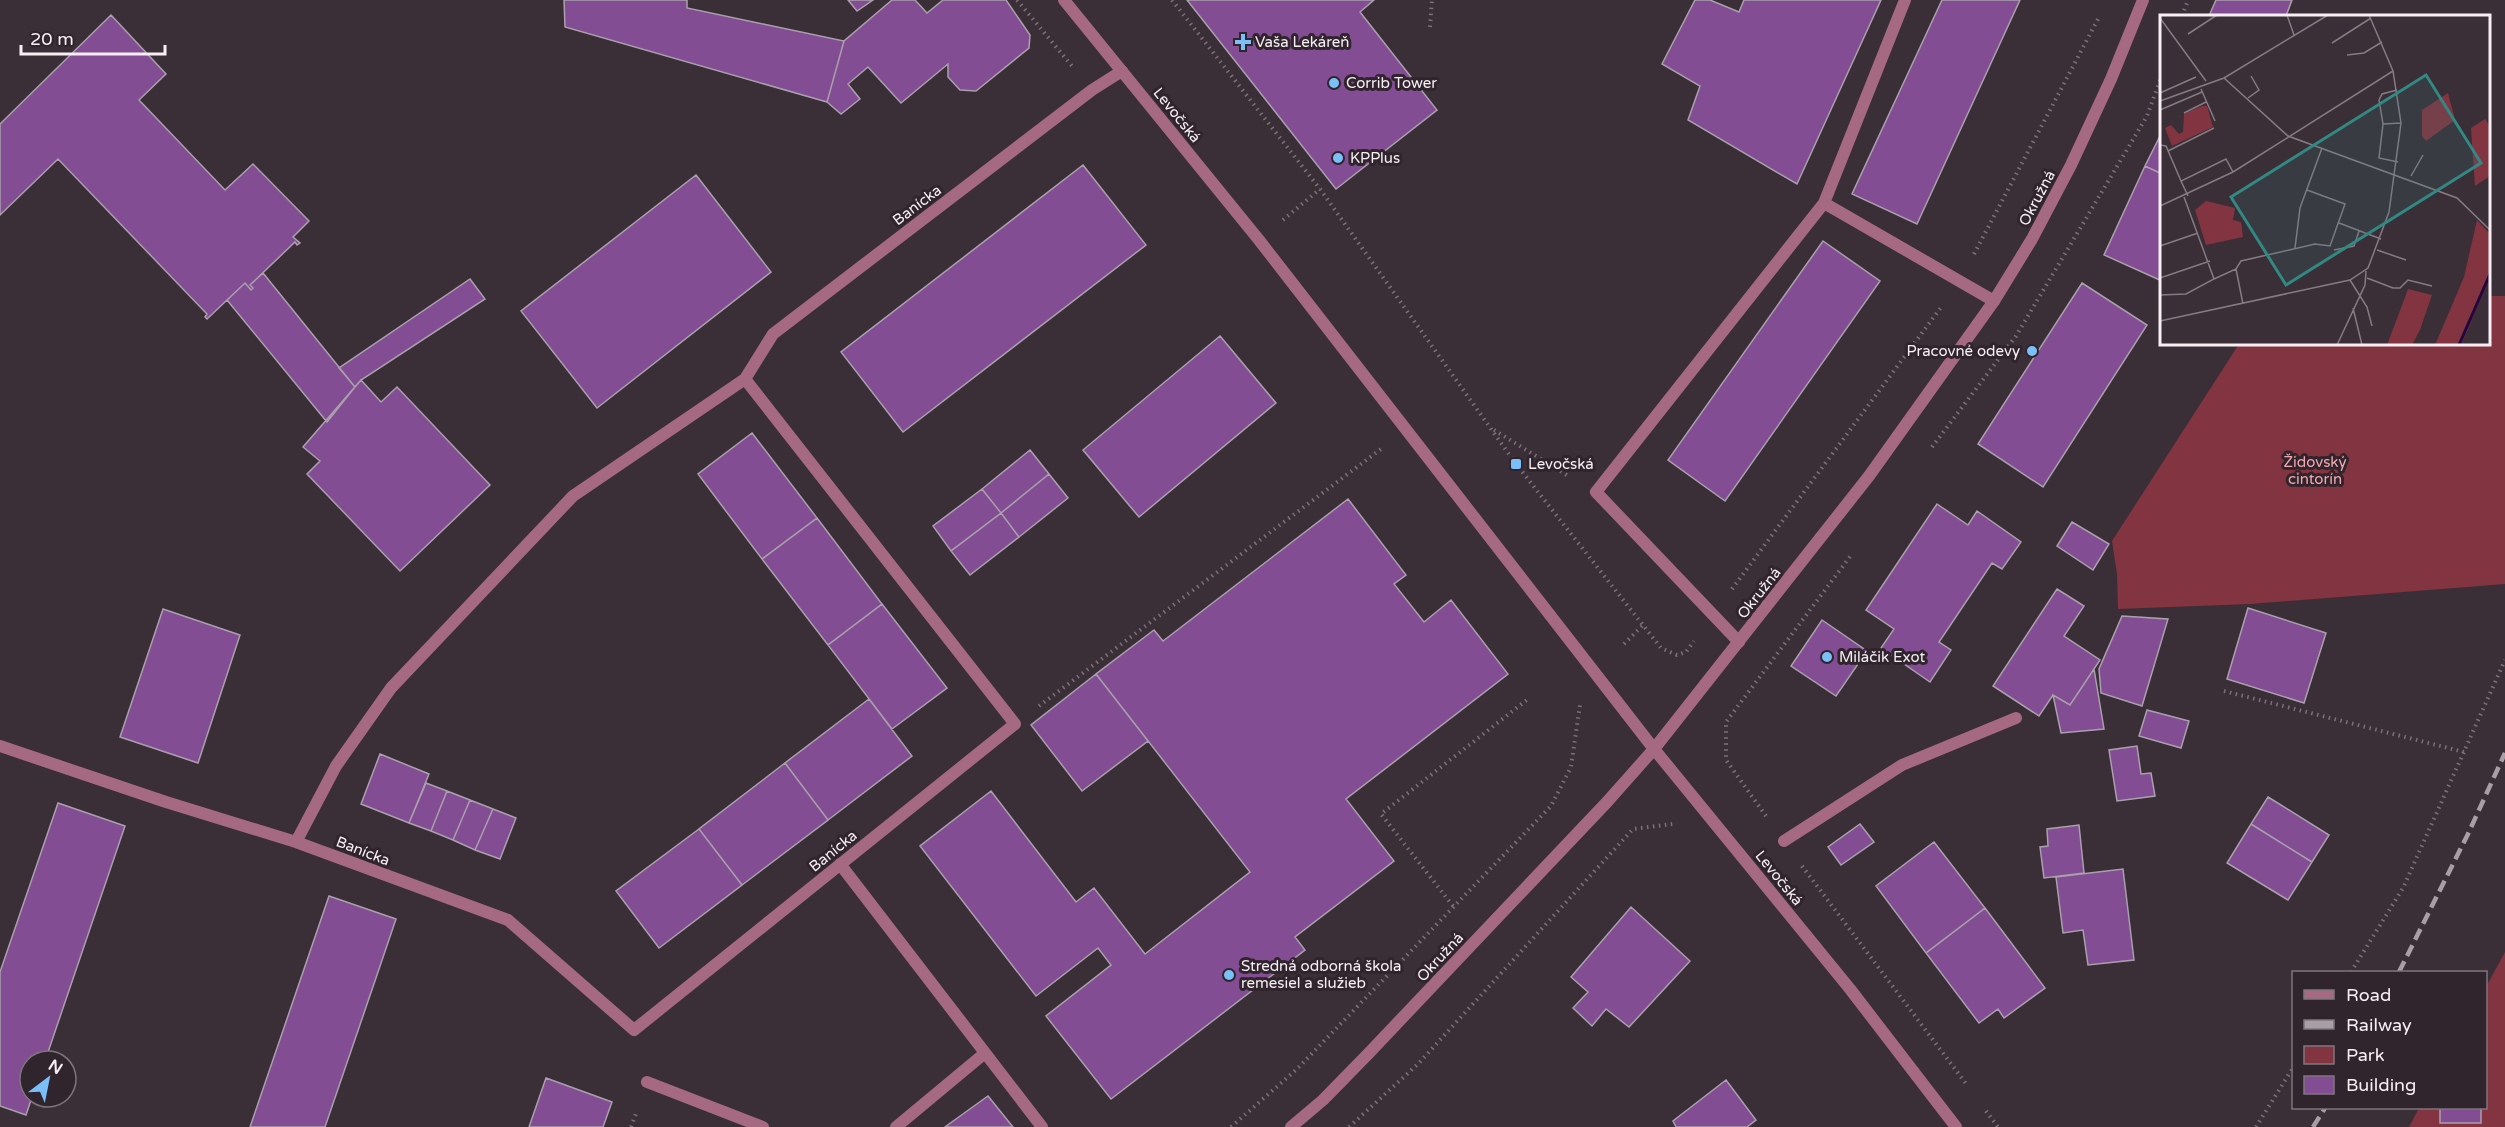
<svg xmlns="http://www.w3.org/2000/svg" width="2505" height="1127" viewBox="0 0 2505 1127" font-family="'Varela Round',sans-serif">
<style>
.green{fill:#823441}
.building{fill:#824d92;stroke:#aaa0ad;stroke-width:1.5}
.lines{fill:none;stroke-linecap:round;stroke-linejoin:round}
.path{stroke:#7c7179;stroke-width:4;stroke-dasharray:1.5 4.5;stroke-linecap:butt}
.lane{stroke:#a56a82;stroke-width:12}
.street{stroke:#a56a82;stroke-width:12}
.rail{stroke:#a89ea5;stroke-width:4.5;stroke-dasharray:12 6;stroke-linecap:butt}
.poi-dot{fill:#7abff8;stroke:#30242d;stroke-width:2}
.labels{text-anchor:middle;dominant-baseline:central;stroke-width:6;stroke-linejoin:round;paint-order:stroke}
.poi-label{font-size:15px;fill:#f7eff4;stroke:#30242d;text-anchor:start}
.street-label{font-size:15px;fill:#f7eff4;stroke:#30242d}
.park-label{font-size:15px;fill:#f3a7af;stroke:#30242d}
.inset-river{fill:none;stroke:#20063d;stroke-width:3}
.inset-road{fill:none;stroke:#867b83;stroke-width:1.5}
.view{fill:#328882;fill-opacity:0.15;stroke:#328882;stroke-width:3}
.inset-edge{fill:none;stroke:#f7eff4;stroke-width:3}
</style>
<rect width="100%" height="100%" fill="#3a2e37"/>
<!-- green -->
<path class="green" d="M 2489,296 L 2505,296 L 2505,584 L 2250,604 L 2118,609 L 2117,574 L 2112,541 L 2239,344 L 2488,344 Z
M 2505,952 L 2505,1127 L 2409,1127 L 2419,1108 L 2486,1108 L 2486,987 Z"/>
<!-- building -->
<path class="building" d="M 564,0 L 687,0 L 687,8 L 844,41 L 827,102 L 565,27 Z
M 848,0 L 873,0 L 857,11 Z
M 892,0 L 915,0 L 927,13 L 943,0 L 1006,0 L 1030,35 L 1029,48 L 976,91 L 960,90 L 948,77 L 948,64 L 901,103 L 868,67 L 848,84 L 860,99 L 841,114 L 827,102 L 844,41 Z
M 1187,0 L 1374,0 L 1360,12 L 1437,110 L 1336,189 Z
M 1695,0 L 1710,0 L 1739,12 L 1744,0 L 1881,0 L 1797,184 L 1688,120 L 1700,86 L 1662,64 Z
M 1942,0 L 2020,0 L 1917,224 L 1852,194 Z
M 2216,0 L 2292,0 L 2286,16 L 2209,16 Z
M 111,15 L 166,74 L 139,100 L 225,190 L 253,164 L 309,221 L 293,237 L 300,243 L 297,245 L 295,242 L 250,285 L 253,288 L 251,290 L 245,283 L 207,319 L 205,317 L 207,314 L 58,159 L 0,215 L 0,124 Z
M 2162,132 L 2162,174 L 2145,166 Z
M 1083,165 L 1146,245 L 903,432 L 841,352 Z
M 2145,166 L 2162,174 L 2162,281 L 2104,255 Z
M 696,175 L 771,272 L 597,408 L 521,311 Z
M 1823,241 L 1880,281 L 1725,501 L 1668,460 Z
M 263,273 L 355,387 L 327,422 L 227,300 L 245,283 L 251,290 L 253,288 L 250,285 Z
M 470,279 L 485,299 L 361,380 L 355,387 L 339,368 Z
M 2082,283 L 2147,325 L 2043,487 L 1978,444 Z
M 1220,336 L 1276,403 L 1139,517 L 1083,450 Z
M 361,380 L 381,402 L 397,387 L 490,485 L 400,571 L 307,474 L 320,461 L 303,447 Z
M 752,433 L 817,518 L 762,559 L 698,474 Z
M 1030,450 L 1049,474 L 1001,513 L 982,489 Z
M 1049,474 L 1068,498 L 1019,537 L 1001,513 Z
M 982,489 L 1001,513 L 951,551 L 933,526 Z
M 1348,499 L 1406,575 L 1394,584 L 1424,622 L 1451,600 L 1508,674 L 1346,799 L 1394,861 L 1295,937 L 1305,950 L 1111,1099 L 1046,1016 L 1111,965 L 1098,948 L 1036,996 L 920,846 L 991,791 L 1076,902 L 1094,888 L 1145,954 L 1250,872 L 1096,674 L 1154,630 L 1163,641 Z
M 1937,504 L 1968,525 L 1977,511 L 2021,542 L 2002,569 L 1992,563 L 1939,642 L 1951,650 L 1930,682 L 1881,648 L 1894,629 L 1866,610 Z
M 1001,513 L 1019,537 L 970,575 L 951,551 Z
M 817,518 L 882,604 L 828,645 L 762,559 Z
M 2072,522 L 2109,544 L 2093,570 L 2057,546 Z
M 2057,589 L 2084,606 L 2064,636 L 2100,660 L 2070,705 L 2053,695 L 2039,716 L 1993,686 Z
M 882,604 L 947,688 L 892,729 L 828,645 Z
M 2248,608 L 2326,633 L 2304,703 L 2227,679 Z
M 163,609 L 240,635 L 198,763 L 120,737 Z
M 2122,616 L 2168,619 L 2142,706 L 2101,693 L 2099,669 Z
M 1822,620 L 1867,651 L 1836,696 L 1791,666 Z
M 2094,669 L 2104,729 L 2061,733 L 2053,695 L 2070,705 Z
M 1096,674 L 1148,741 L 1082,791 L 1031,725 Z
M 869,699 L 912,756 L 828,820 L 785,763 Z
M 2147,710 L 2189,721 L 2181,748 L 2139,736 Z
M 2137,746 L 2141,774 L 2151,773 L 2155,796 L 2117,801 L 2109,750 Z
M 380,754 L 429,774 L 409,823 L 361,804 Z
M 785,763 L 828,820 L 742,885 L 699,829 Z
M 426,783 L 447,791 L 431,831 L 409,823 Z
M 447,791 L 470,800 L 453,840 L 431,831 Z
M 2268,797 L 2329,835 L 2312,862 L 2251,824 Z
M 470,800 L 493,809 L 475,850 L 453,840 Z
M 58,803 L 125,826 L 45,1061 L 30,1061 L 30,1097 L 32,1097 L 26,1115 L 0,1106 L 0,972 Z
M 493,809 L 516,818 L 500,859 L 475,850 Z
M 1860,824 L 1874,842 L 1841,865 L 1828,847 Z
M 2251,824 L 2312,862 L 2288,900 L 2227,863 Z
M 2079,825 L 2084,873 L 2044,878 L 2040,847 L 2048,846 L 2047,829 Z
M 699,829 L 742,885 L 659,948 L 616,891 Z
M 1934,842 L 1985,908 L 1926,953 L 1876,886 Z
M 2123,869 L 2134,960 L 2088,965 L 2083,930 L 2063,933 L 2056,877 Z
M 329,896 L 396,919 L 377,975 L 325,1127 L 250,1127 Z
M 1631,907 L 1690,961 L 1629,1027 L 1606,1009 L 1592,1026 L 1573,1008 L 1588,992 L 1571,977 Z
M 1985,908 L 2045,988 L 2004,1018 L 1998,1009 L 1979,1023 L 1926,953 Z
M 546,1078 L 612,1102 L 603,1127 L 529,1127 Z
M 1726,1080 L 1756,1120 L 1747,1127 L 1676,1127 L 1673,1121 Z
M 988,1096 L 1013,1127 L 945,1127 L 949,1124 Z
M 2440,1108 L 2481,1108 L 2481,1123 L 2440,1123 Z"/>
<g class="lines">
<!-- path -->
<path class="path" d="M 1017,0 L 1072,66
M 1172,0 L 1320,189 L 1516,464 L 1661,648 L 1677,655 L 1686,652 L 1694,641
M 2182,16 L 2188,0
M 1430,27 L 1432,0
M 1283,220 L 1320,189
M 1974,254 L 2098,19
M 1494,430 L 1570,477
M 1932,447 L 2016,336 L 2147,116 L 2162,75
M 1732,589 L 1942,306
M 1624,644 L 1643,625
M 2224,691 L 2464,752
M 1039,706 L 1381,449
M 1766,816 L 1726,760 L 1726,722 L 1852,554
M 1802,866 L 1967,1085
M 1453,906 L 1381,814 L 1528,699
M 2351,972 L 2403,888 L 2505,660
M 1986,1111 L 1998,1127
M 631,1127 L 637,1111
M 1231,1127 L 1297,1069 L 1551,806 L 1571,767 L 1580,705
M 1349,1127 L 1418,1064 L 1633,829 L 1673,824
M 2256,1127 L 2294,1066"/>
<!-- lane -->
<path class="lane" d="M 1824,203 L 1994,301
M 1739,642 L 1596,492 L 1824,203 L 1905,0
M 0,746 L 166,802 L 296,842 L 508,920 L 634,1030 L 1015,724 L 745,379
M 1784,841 L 1902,765 L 2016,718
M 296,842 L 336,766 L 391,688 L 573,496 L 745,379 L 773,334 L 1092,90 L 1122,71
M 840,864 L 1042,1127
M 647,1082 L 763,1127
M 896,1127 L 985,1053"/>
<!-- street -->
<path class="street" d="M 1064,0 L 1259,240 L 1654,749 L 1850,989 L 1956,1127
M 1291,1127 L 1323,1100 L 1368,1054 L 1607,802 L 1654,749 L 1869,476 L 1994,301 L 2032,239 L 2071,165 L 2111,79 L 2143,0"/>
<!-- rail -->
<path class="rail" d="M 2399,972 L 2468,834 L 2505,753
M 2313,1127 L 2325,1108"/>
</g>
<!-- markers -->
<g class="poi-dot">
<path d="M1240 33h6v6h6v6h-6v6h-6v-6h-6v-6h6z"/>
<circle cx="1334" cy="83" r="6"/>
<circle cx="1338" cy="158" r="6"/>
<circle cx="2032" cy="351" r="6"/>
<rect x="1510" y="458" width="12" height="12" rx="3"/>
<circle cx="1827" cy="657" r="6"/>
<circle cx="1229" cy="975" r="6"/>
</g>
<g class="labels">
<!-- poi labels -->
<g class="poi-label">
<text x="1255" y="42">Vaša Lekáreň</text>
<text x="1346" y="83">Corrib Tower</text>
<text x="1350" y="158">KPPlus</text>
<text x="2020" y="351" text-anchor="end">Pracovné odevy</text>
<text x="1528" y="464">Levočská</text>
<text x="1839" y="657">Miláčik Exot</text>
<text x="1241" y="966">Stredná odborná škola<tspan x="1241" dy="17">remesiel a služieb</tspan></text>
</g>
<!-- street labels -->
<g class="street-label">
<text transform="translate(1177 115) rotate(51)">Levočská</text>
<text transform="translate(2037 198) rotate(-62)">Okružná</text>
<text transform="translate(917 205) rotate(-37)">Banícka</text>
<text transform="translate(1759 593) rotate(-52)">Okružná</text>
<text transform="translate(363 851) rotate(21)">Banícka</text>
<text transform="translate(833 851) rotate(-39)">Banícka</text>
<text transform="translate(1779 878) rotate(51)">Levočská</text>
<text transform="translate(1440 957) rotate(-47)">Okružná</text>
</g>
<!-- park labels -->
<g class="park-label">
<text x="2315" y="462">Židovský<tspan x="2315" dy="17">cintorín</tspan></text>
</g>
</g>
<!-- overview -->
<g transform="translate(2160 15)">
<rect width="330" height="330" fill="#3a2e37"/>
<path d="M 288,78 L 295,105 L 266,126 L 262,121 L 262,95 ZM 42,91 L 47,91 L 53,112 L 12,131 L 5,113 L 11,110 L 19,119 L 23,117 L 24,99 ZM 325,104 L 330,111 L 330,161 L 315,171 L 311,113 ZM 46,186 L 75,193 L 73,205 L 81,207 L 83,222 L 46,230 L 35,195 ZM 317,205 L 330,219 L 330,263 L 301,330 L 275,330 L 304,262 ZM 248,274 L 272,280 L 260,315 L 252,330 L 227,330 Z" fill="#823441"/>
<path class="inset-river" d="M 299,330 L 330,259"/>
<path class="inset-road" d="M 127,0 L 134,20M 0,3 L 46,66M 28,19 L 57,0M 172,28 L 211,3M 187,40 L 204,38 L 222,27M 64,63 L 128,121 L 297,183 L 330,215M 41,74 L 55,106M 237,75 L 222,79 L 219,85 L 223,109 L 219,143 L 238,147M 0,78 L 36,62M 88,83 L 99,75 L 91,61M 0,86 L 64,63 L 168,0M 0,95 L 42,77M 24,98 L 46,87M 223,109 L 241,108M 0,130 L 6,131 L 21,166M 8,136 L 54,113M 251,161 L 263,140M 28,181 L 21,166 L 66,144 L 73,157M 0,191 L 73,157 L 233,56M 179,208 L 221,224M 0,231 L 38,218M 135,233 L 140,193 L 162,133M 174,235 L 194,231 L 199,216M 217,235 L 246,245M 76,254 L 83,289M 0,263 L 50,246M 207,263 L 233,273 L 240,273 L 248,265 L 272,271M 54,264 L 76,254 L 81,246 L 155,229 L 170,231 L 185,189 L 147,175M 190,265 L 207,292 L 212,311M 0,280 L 26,279 L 54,264 L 24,182M 193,293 L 202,330M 0,306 L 190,265 L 208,253 L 229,197 L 241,108 L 233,56 L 209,0M 177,330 L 205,270 L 206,256"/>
<path class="view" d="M 266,60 L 321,148 L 126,270 L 71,182 Z"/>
<rect width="330" height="330" class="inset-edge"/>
</g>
<!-- legend -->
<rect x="2292" y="971" width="195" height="138" fill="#30242d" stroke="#80757d" stroke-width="1.5"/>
<rect x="2304" y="990" width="30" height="9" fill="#a56a82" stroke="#80757d" stroke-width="1.5"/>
<text x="2346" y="1001" font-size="18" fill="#f7eff4">Road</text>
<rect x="2304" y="1020" width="30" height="9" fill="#a89ea5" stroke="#80757d" stroke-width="1.5"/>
<text x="2346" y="1031" font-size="18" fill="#f7eff4">Railway</text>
<rect x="2304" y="1046" width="30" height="18" fill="#823441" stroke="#80757d" stroke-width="1.5"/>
<text x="2346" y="1061" font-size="18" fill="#f7eff4">Park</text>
<rect x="2304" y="1076" width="30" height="18" fill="#824d92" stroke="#80757d" stroke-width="1.5"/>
<text x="2346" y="1091" font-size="18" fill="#f7eff4">Building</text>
<!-- north arrow -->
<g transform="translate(48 1079) rotate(32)"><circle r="28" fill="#30242d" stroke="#80757d" stroke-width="1.5"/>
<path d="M0-4.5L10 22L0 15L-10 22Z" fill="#7abff8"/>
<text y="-9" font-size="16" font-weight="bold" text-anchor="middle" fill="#f7eff4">N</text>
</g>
<!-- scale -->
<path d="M21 45v9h144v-9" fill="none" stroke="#f7eff4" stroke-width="3"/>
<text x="30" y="45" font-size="18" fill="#f7eff4" stroke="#30242d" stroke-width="4.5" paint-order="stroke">20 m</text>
</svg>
